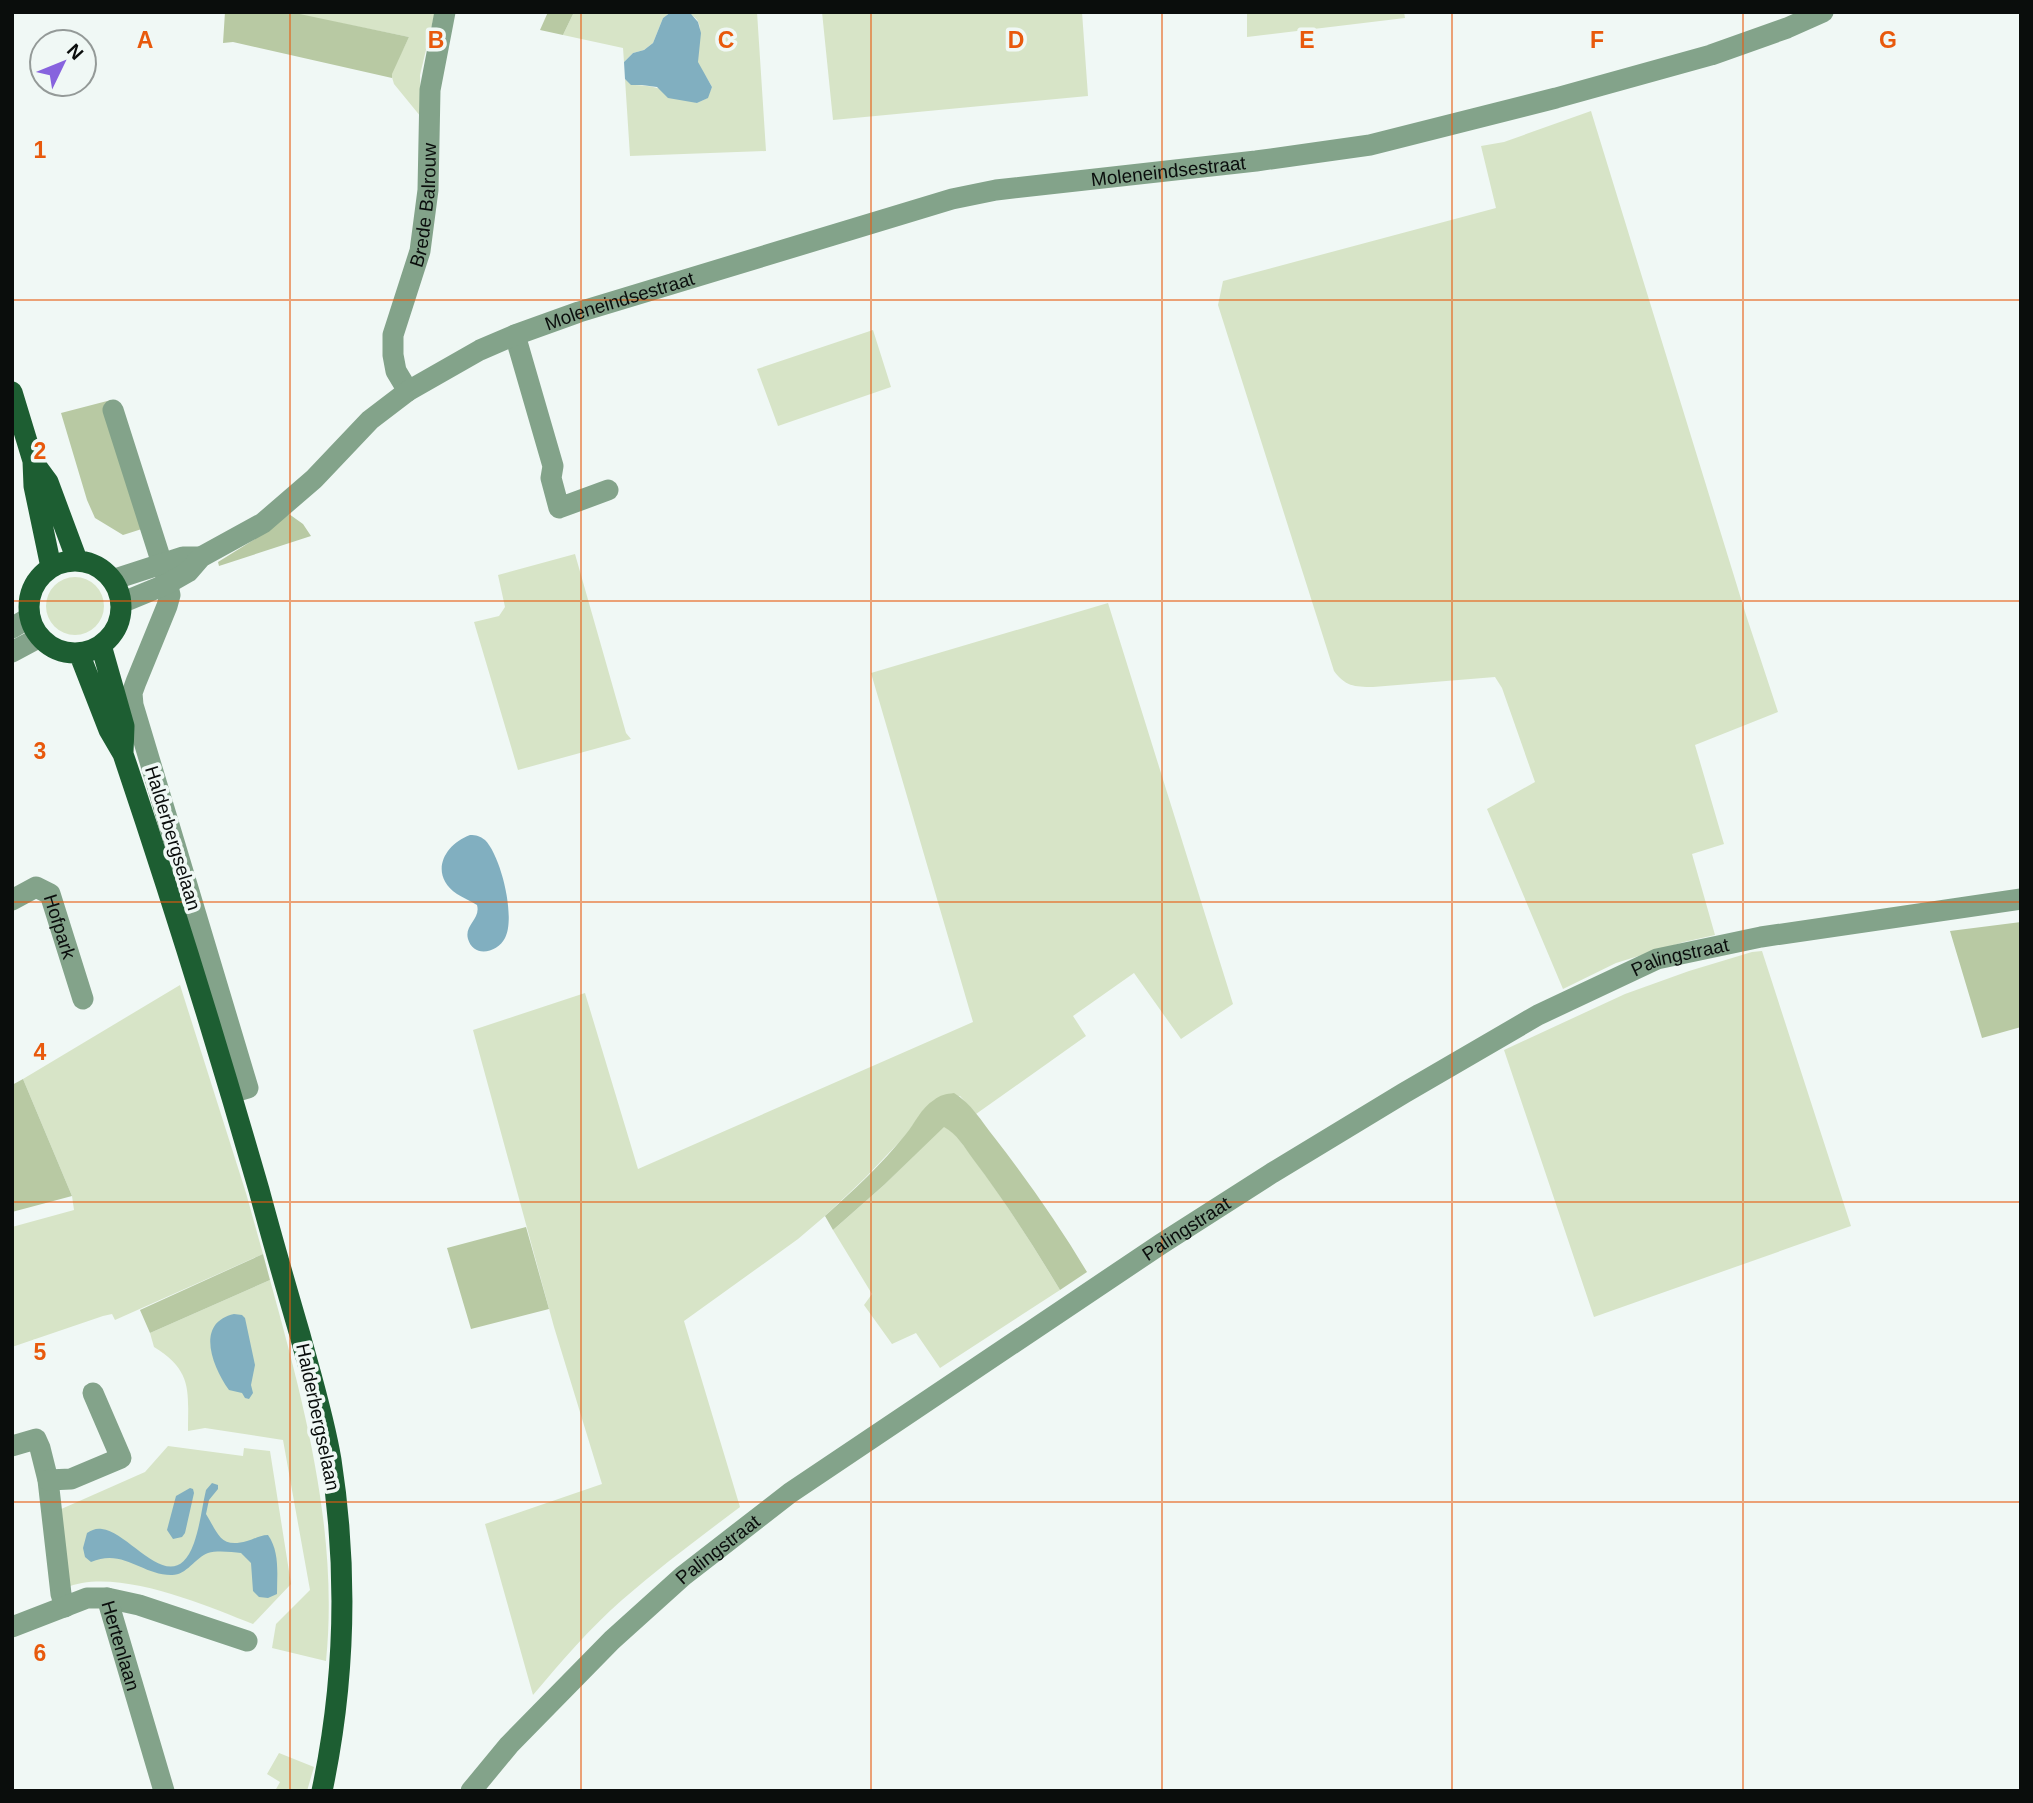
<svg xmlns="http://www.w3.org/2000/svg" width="2033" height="1803" viewBox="0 0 2033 1803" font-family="Arial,sans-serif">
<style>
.green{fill:#d7e4c7}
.forest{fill:#b8c9a3}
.water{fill:#81afc0}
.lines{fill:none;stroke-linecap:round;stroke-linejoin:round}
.minor{stroke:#83a38a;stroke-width:21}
.major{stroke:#1d5e32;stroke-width:21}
.grid{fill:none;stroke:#e8590c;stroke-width:2;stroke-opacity:0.55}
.labels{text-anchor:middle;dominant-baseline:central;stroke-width:7;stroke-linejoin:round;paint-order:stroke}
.street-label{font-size:19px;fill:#0a0d0c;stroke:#f0f8f5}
.grid-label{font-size:23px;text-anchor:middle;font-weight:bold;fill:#e8590c;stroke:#f0f8f5;stroke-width:7;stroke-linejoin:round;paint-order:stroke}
</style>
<rect width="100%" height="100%" fill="#f0f8f5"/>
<!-- green -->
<path class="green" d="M 435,12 L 420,75 L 421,117 L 394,84 L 391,74 L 409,37 L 290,13 Z
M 574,12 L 671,12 L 663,18 L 653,43 L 644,50 L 633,53 L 624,62 L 623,48 L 563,35 Z
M 684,12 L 757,12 L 766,151 L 630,156 L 625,79 L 632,85 C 655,84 676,94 697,103 L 707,98 L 712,87 C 709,80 699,68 697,62 C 693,46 713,20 684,12 Z
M 822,12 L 1082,12 L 1088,96 L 833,120 Z
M 1247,12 L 1404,12 L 1405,18 L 1247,37 Z
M 1591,111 L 1746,615 L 1778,712 L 1695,745 L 1724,844 L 1692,854 L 1715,935 L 1684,942 L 1616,963 L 1563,989 L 1487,809 L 1535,782 L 1502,688 L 1495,677 L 1373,687 C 1354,687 1345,686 1334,671 L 1218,305 L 1223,281 L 1496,208 L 1481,146 L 1504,142 Z
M 873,330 L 891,387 L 778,426 L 757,369 Z
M 575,554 L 626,733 L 631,739 L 518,770 L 474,622 L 499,616 L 505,607 L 498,575 Z
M46 606a29 29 0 1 1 58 0a29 29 0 1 1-58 0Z
M 1108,603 L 1233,1004 L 1181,1039 L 1134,973 L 1073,1016 L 1086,1036 L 976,1114 L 960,1096 L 924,1109 L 906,1135 L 865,1178 L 825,1216 L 798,1239 L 684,1321 L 740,1507 C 700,1537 660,1567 622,1600 C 589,1629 561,1662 533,1695 L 485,1524 L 602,1484 L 554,1327 L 473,1030 L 585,993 L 638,1169 L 973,1022 L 871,673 Z
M 1762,951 L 1851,1226 L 1594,1317 L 1504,1050 L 1625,994 L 1689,971 L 1752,952 Z
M 180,985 L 246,1193 L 263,1254 L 115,1320 L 112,1314 L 103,1316 L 12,1347 L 12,1227 L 74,1210 L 72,1196 L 23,1079 Z
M 944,1126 C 956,1133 965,1148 973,1158 C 1004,1200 1033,1245 1060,1290 L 940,1368 L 916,1333 L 892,1344 L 864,1305 L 872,1294 L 833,1230 L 884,1185 Z
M 270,1280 C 304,1403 339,1533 326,1661 L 272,1648 L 276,1624 L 310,1590 L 283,1440 L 205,1428 L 188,1431 C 188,1391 193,1371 154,1347 L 150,1333 Z
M 168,1446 L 243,1456 L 244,1448 L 270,1451 L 291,1584 L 253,1624 C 205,1605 115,1566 65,1588 L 59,1510 L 145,1472 Z
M 279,1753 L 314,1767 L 307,1791 L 275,1791 L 280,1782 L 267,1774 Z"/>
<!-- forest -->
<path class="forest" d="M 225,12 L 290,12 L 409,37 L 392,74 L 392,78 L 233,42 L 223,43 Z
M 548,12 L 574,12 L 563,35 L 540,30 Z
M 111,400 L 145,528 L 123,535 L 95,518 L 87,500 L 61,413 Z
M 289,514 L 303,524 L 311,536 L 219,566 L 218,562 L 255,539 Z
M 2021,922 L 2021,1027 L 1982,1038 L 1950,931 Z
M 23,1079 L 72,1196 L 12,1212 L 12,1085 Z
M 954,1093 C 971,1103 982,1122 994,1137 C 1028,1181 1059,1225 1087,1272 L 1060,1290 C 1033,1245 1004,1200 973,1159 C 965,1148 956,1133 944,1127 L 884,1185 L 833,1230 L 825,1216 C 853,1191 882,1164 906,1134 C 915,1123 921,1108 934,1100 C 940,1095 946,1094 954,1093 Z
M 526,1227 L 549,1309 L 471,1329 L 447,1248 Z
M 263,1254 L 270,1280 L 150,1333 L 140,1310 Z"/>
<!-- water -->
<path class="water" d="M 671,12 L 691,14 L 698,22 L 701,33 L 698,62 L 712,87 L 708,98 L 697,103 L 668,98 L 657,87 L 642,85 L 631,85 L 625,79 L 624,62 L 633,53 L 644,50 L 653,43 L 663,18 Z
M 470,835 C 476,835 480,836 485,840 C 501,856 516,917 505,938 C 498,952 474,959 468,939 C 464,925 481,919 477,905 C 471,901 463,898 457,894 C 429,875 443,845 470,835 Z
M 234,1314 L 242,1315 L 245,1318 L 255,1365 L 251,1385 L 253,1393 L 249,1399 L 245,1398 L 242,1393 L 229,1390 C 212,1366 195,1323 234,1314 Z
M 212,1483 L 218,1485 L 218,1489 L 209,1500 L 206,1514 C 218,1533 220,1549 247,1541 C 255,1539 260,1535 268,1535 C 280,1552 277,1574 277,1594 L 268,1598 L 259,1597 L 253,1591 L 251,1563 L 241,1553 C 232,1552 217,1550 208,1553 C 195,1558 186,1576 171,1575 C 142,1575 123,1548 91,1562 L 85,1557 L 83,1548 L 87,1533 C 92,1530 96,1528 102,1529 C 131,1532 173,1602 194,1543 C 200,1526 202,1507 206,1490 Z
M 190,1488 L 193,1489 L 194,1493 L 185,1533 L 182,1537 L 173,1539 L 167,1530 L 176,1496 Z"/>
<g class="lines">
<!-- minor -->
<g class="minor">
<path d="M 515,335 L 553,466 L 551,478 L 559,508 L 608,490"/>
<path id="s1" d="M 408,391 L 396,371 L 393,355 L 393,335 L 420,251 L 428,190 L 430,90 L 445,12"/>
<path d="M 113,410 L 165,573 L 170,595 L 167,606 L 136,682 L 132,693 L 133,705 L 248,1088 L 231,1093"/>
<path d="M 112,580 L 183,557 L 201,557"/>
<path id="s2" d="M 121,603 L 167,584 L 188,572 L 201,557 L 263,523 L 314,479 L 370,420 L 408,391 L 480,350 L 515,335 L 579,312 L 952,199 L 996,190 L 1256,161 L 1370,145 L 1556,98 L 1711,55 L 1787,28 L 1823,12"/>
<path d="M 12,628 L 30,617"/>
<path d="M 12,652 L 40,637"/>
<path id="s3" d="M 12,900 L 36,887 L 50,894 L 83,999"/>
<path d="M 12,1446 L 36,1439 L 40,1448 L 48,1480 L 61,1594 L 65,1607"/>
<path d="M 48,1480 L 71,1479 L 121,1458 L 93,1393"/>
<path d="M 107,1598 L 139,1605 L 247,1641"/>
<path id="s4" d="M 12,1627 L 87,1598 L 107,1598 L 164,1791"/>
<path id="s5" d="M 471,1791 L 509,1745 L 612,1640 L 683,1576 L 790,1493 L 1161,1244 L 1272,1173 L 1404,1093 L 1538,1015 L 1657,959 L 1761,937 L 2021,899"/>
</g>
<!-- major -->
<path class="major" d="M 12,392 L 33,461 L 34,486 L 51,567
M 34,463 L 48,482 L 77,560
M29 607a46 46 0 1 1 92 0a46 46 0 1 1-92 0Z
M 101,645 L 124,726 L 123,752
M 79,653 L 109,730 L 123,754 C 172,899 217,1044 259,1190 C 272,1239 286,1287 300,1335 C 311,1376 324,1418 331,1460 C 348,1570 345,1682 322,1791"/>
</g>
<!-- grid -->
<path class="grid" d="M 290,12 L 290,1791M 581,12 L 581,1791M 871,12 L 871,1791M 1162,12 L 1162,1791M 1452,12 L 1452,1791M 1743,12 L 1743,1791M 12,300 L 2021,300M 12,601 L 2021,601M 12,902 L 2021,902M 12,1202 L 2021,1202M 12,1502 L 2021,1502"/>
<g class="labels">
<!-- street labels -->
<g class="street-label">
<text stroke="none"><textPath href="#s2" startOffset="1158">Moleneindsestraat</textPath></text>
<text stroke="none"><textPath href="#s1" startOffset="194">Brede Balrouw</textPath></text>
<text stroke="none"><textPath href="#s2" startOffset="592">Moleneindsestraat</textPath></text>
<text transform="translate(173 838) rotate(73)">Halderbergselaan</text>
<text stroke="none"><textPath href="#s3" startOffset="77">Hofpark</textPath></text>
<text stroke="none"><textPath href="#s5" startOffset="1480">Palingstraat</textPath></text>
<text stroke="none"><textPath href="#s5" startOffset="914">Palingstraat</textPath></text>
<text transform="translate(318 1417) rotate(78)">Halderbergselaan</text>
<text stroke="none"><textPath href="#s5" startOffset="346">Palingstraat</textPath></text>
<text stroke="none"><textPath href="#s4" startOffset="150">Hertenlaan</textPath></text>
</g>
</g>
<g class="grid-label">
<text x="145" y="48">A</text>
<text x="436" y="48">B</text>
<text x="726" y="48">C</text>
<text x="1016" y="48">D</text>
<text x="1307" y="48">E</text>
<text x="1597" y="48">F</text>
<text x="1888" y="48">G</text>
<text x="40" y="158">1</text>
<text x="40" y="459">2</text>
<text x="40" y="759">3</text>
<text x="40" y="1060">4</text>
<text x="40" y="1360">5</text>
<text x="40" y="1661">6</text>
</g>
<!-- border -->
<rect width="2033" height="1803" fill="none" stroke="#0a0d0c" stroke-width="28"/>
<!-- north arrow -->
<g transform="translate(63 63) rotate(47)"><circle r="33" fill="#f0f8f5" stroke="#949a98" stroke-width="2"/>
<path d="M0-5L12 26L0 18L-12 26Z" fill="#8763de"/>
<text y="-10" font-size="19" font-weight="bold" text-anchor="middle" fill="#0a0d0c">N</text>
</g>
</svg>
